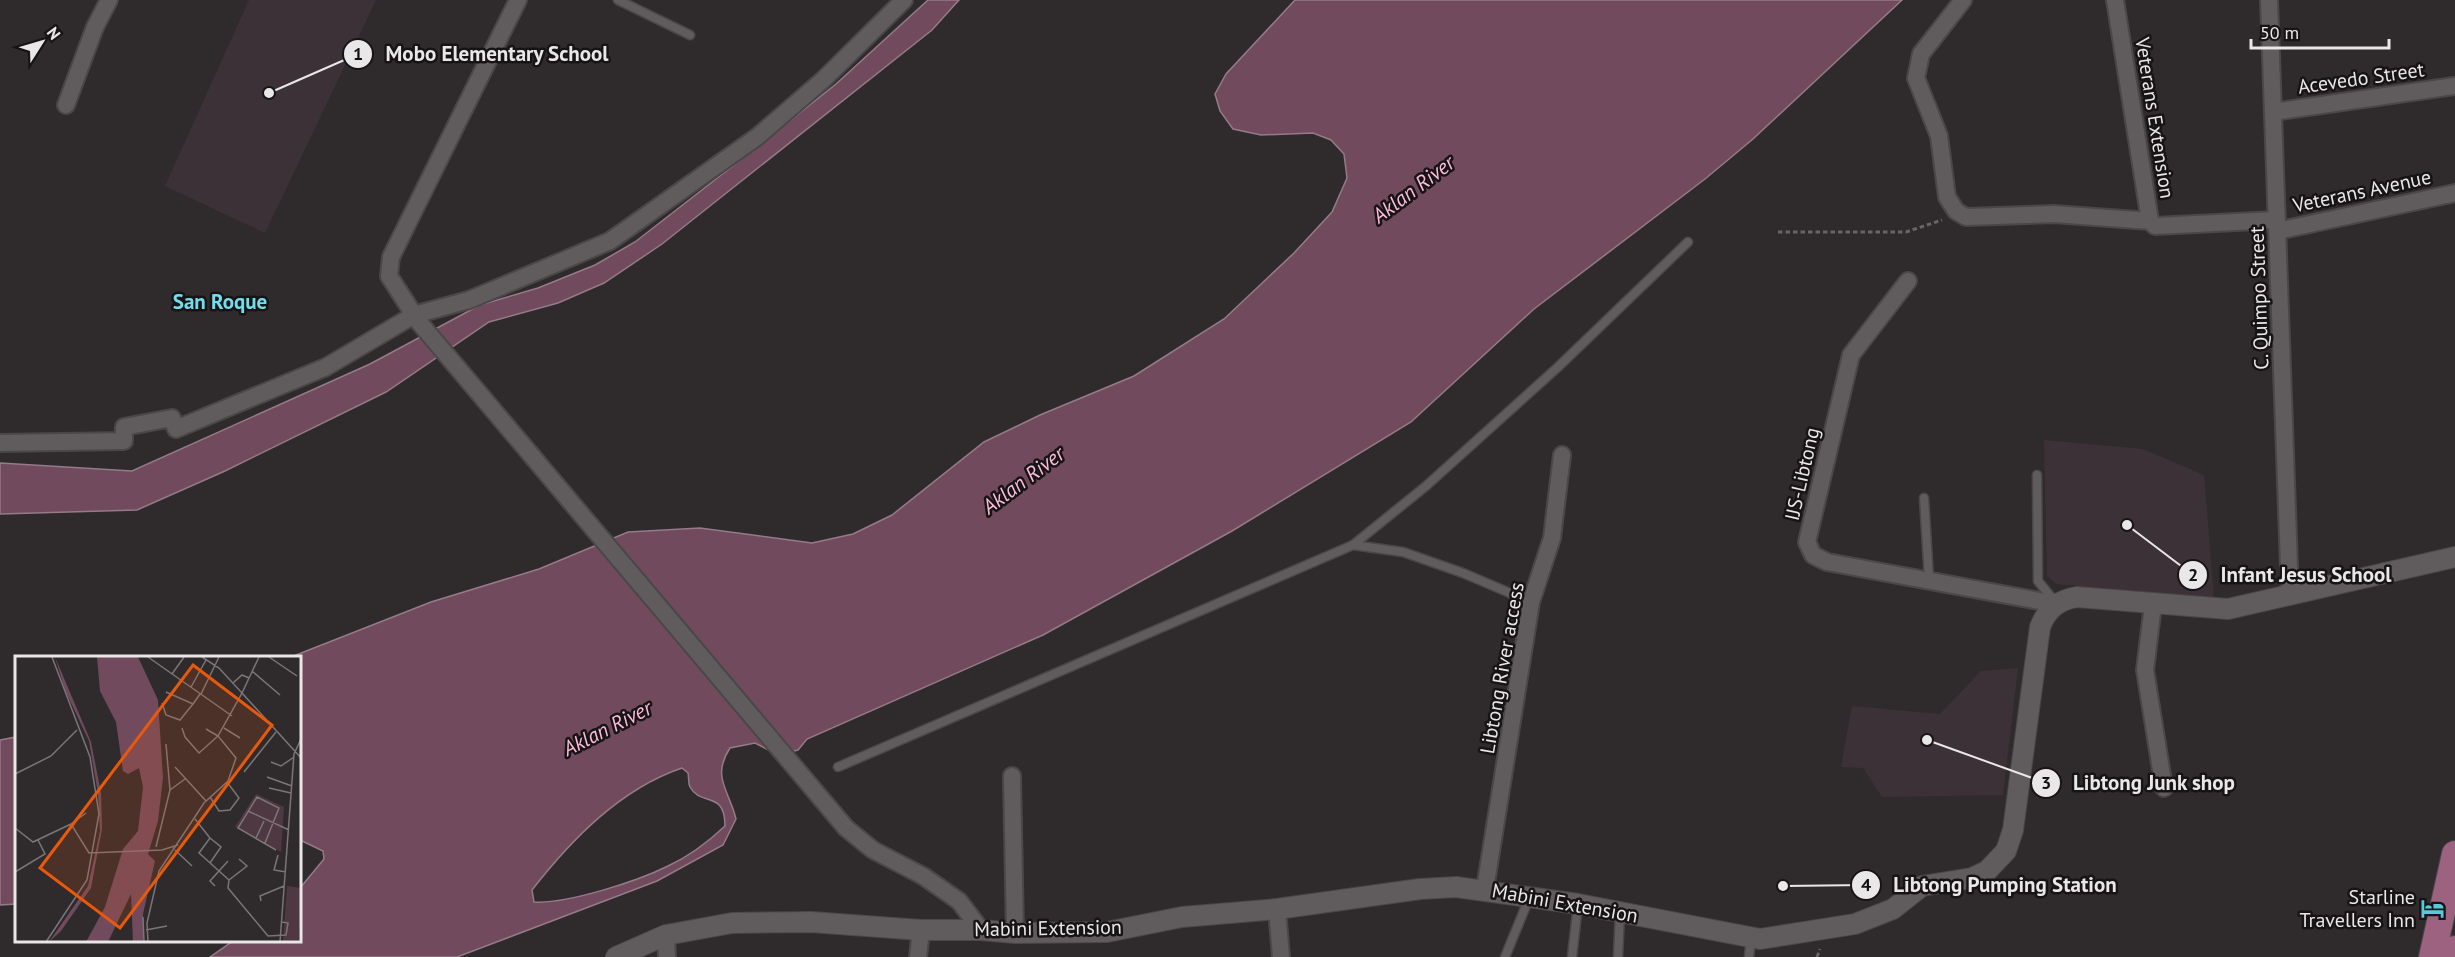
<svg xmlns="http://www.w3.org/2000/svg" width="2455" height="957" viewBox="0 0 2455 957" font-family="'PT Sans',sans-serif">
<style>
.built{fill:#3c3136}
.water{fill:#714b5d;stroke:#957a87;stroke-width:1.5;fill-rule:evenodd}
.lines{fill:none;stroke-linecap:round;stroke-linejoin:round}
.service-casing{stroke:#4a4748;stroke-width:11}
.minor-casing{stroke:#4a4748;stroke-width:20}
.tertiary-casing{stroke:#4a4748;stroke-width:22}
.primary-casing{stroke:#4a4748;stroke-width:28}
.path{stroke:#696567;stroke-width:3;stroke-dasharray:4.5 3;stroke-linecap:butt}
.service{stroke:#605b5d;stroke-width:8}
.minor{stroke:#605b5d;stroke-width:16}
.tertiary{stroke:#605b5d;stroke-width:20}
.primary{stroke:#9d6280;stroke-width:26}
.labels{text-anchor:middle;dominant-baseline:central;stroke-width:5;stroke-linejoin:round;paint-order:stroke}
.street-label{font-size:20px;fill:#eae7e8;stroke:#161415}
.poi-label{font-size:20px;fill:#eae7e8;stroke:#161415;text-anchor:end}
.water-label{font-size:21px;font-style:italic;fill:#febbda;stroke:#161415}
.neighbourhood-label{font-size:21px;font-weight:bold;fill:#74dded;stroke:#161415}
.inset-road{fill:none;stroke:#7a7678;stroke-width:1.5}
.view{fill:#e8590c;fill-opacity:0.15;stroke:#e8590c;stroke-width:3}
.inset-edge{fill:none;stroke:#eae7e8;stroke-width:3}
.leader{fill:none;stroke:#eae7e8;stroke-width:2}
.callout-dot{fill:#eae7e8;stroke:#161415;stroke-width:2}
.mark-label{font-size:18px;text-anchor:middle;font-weight:bold;fill:#111}
.callout-label{font-size:21px;text-anchor:middle;font-weight:bold;fill:#eae7e8;stroke:#161415;stroke-width:5;stroke-linejoin:round;paint-order:stroke}
</style>
<rect width="100%" height="100%" fill="#2f2b2d"/>
<!-- built -->
<path class="built" d="M 249,0 L 376,0 L 265,233 L 165,186 Z
M 2044,440 L 2143,449 L 2204,475 L 2214,598 L 2056,584 L 2047,576 Z
M 2018,668 L 2003,795 L 1882,797 L 1863,768 L 1841,767 L 1852,706 L 1940,714 L 1981,671 Z"/>
<!-- water -->
<path class="water" d="M 928,0 L 959,0 L 932,30 L 662,244 L 604,283 L 558,303 L 489,322 L 386,392 L 225,471 L 137,510 L 0,514 L 0,463 L 132,471 L 370,364 L 480,305 L 538,288 L 595,265 L 635,242 L 734,165 L 836,84 Z
M 1295,0 L 1902,0 L 1753,139 L 1705,179 L 1534,309 L 1411,422 L 1232,531 L 1043,635 L 807,739 L 798,750 L 778,755 L 755,743 L 730,748 C 711,777 729,790 736,819 L 723,845 L 657,881 L 457,957 L 210,957 L 233,941 L 300,940 L 300,888 L 324,859 L 323,851 L 300,840 L 300,657 L 291,657 L 431,602 L 539,569 L 628,532 L 700,528 L 812,543 L 853,534 L 892,515 L 984,442 L 1040,415 L 1134,376 L 1224,319 L 1294,253 L 1332,212 L 1347,178 L 1344,154 L 1331,140 L 1313,133 L 1261,135 L 1233,129 L 1220,111 L 1215,94 L 1226,74 ZM 682,768 L 688,773 C 689,777 688,783 690,787 C 701,807 725,790 725,826 C 708,842 690,856 668,866 C 638,881 567,904 534,902 L 532,890 C 571,840 620,789 682,768 Z
M 16,737 L 16,904 L 0,905 L 0,740 Z"/>
<g class="lines">
<defs>
<path id="service" d="M 618,0 L 690,35
M 2037,475 L 2038,581 L 2056,603
M 1924,498 L 1929,579
M 1353,545 L 1403,552 L 1463,573 L 1531,602
M 838,767 L 1353,545 L 1426,486 L 1558,367 L 1688,242
M 1505,957 L 1530,896
M 1572,957 L 1578,904
M 1618,957 L 1620,912
M 1749,957 L 1751,937"/>
<path id="minor" d="M 518,0 L 391,257 L 389,276 L 418,321 L 846,828 L 873,850 L 923,876 L 959,901 L 981,930
M 1963,0 L 1921,54 L 1916,78 L 1939,136 L 1947,197 L 1956,211 L 1966,217 L 2054,214 L 2150,221
M 2115,0 L 2150,221 L 2155,226 L 2277,220
M 2269,0 L 2290,595
M 66,105 L 95,27 L 109,0
M 2273,112 L 2455,86
M 2277,231 L 2455,193
M 1908,281 L 1851,355 L 1807,542 L 1813,555 L 1827,562 L 2056,604
M 0,443 L 124,441 L 124,427 L 172,418 L 176,429 L 326,367 L 414,315 L 469,300 L 610,241 L 757,137 L 823,80 L 904,0
M 2153,605 L 2145,670 L 2164,788
M 1012,776 L 1015,933
M 1485,889 L 1531,602 L 1552,538 L 1562,455
M 1277,909 L 1281,957
M 666,935 L 667,957
M 918,957 L 921,930"/>
<path id="tertiary" d="M 616,957 L 666,935 L 732,923 L 811,922 L 921,930 L 981,930 L 1015,933 L 1107,932 L 1182,917 L 1277,909 L 1420,889 L 1456,887 L 1578,904 L 1760,939 L 1855,924 L 1893,909 L 1922,886 L 1972,878 L 1987,871 L 2006,851 L 2013,830 L 2040,627 C 2047,609 2058,600 2077,597 L 2228,609 L 2455,557"/>
<path id="primary" d="M 2432,957 L 2455,854
M 2453,957 L 2455,949"/>
</defs>
<!-- service casing -->
<use href="#service" class="service-casing"/>
<!-- minor casing -->
<use href="#minor" class="minor-casing"/>
<!-- tertiary casing -->
<use href="#tertiary" class="tertiary-casing"/>
<!-- primary casing -->
<use href="#primary" class="primary-casing"/>
<!-- path -->
<path class="path" d="M 1778,232 L 1906,232 L 1942,220
M 1817,957 L 1820,949"/>
<!-- service -->
<use href="#service" class="service"/>
<!-- minor -->
<use href="#minor" class="minor"/>
<!-- tertiary -->
<use href="#tertiary" class="tertiary"/>
<!-- primary -->
<use href="#primary" class="primary"/>
</g>
<!-- icons -->
<defs>
<symbol id="hotel-bare" viewBox="-9 -9 18 18"><path d="M-6-4.5h1.5V1H6V5H4.5V3h-9V5H-6ZM-4 0a1.8 1.8 0 1 1 3.6 0ZM.5 0V-2.5h3Q6-2.5 6 0Z" fill="#53cbdb" stroke="#161415" stroke-width="2.5" paint-order="stroke"/></symbol>
</defs>
<g fill-rule="evenodd">
<use href="#hotel-bare" x="2416" y="892" width="33" height="33"/>
</g>
<g class="labels">
<!-- street labels -->
<g class="street-label">
<text transform="translate(2361 78) rotate(-8)">Acevedo Street</text>
<text transform="translate(2155 118) rotate(81)">Veterans Extension</text>
<text transform="translate(2362 191) rotate(-12)">Veterans Avenue</text>
<text transform="translate(2259 298) rotate(-92)">C. Quimpo Street</text>
<text transform="translate(1802 474) rotate(-77)">IJS-Libtong</text>
<text transform="translate(1502 668) rotate(-80)">Libtong River access</text>
<text transform="translate(1565 903) rotate(10)">Mabini Extension</text>
<text transform="translate(1048 928) rotate(-1)">Mabini Extension</text>
</g>
<!-- poi labels -->
<g class="poi-label">
<text x="2415" y="897">Starline<tspan x="2415" dy="23">Travellers Inn</tspan></text>
</g>
<!-- water labels -->
<g class="water-label">
<text transform="translate(1413 189) rotate(-37)">Aklan River</text>
<text transform="translate(1023 480) rotate(-37)">Aklan River</text>
<text transform="translate(607 728) rotate(-27)">Aklan River</text>
</g>
<!-- neighbourhood labels -->
<g class="neighbourhood-label">
<text x="220" y="301">San Roque</text>
</g>
</g>
<!-- overview -->
<g transform="translate(15 656)">
<rect width="286" height="286" fill="#2f2b2d"/>
<path d="M 241,138 L 269,151 L 266,196 L 220,171 ZM 272,230 L 286,232 L 284,284 L 268,285 Z" fill="#4f3842"/>
<path d="M 40,1 L 76,86 L 86,137 L 87,173 L 76,232 L 46,275 L 34,286 L 73,230 L 85,175 L 83,137 L 74,85 L 50,34 ZM 82,1 L 123,1 L 143,44 L 148,122 L 143,165 L 133,198 L 140,205 L 128,258 L 128,286 L 118,286 L 116,238 L 93,286 L 71,286 L 90,251 L 108,193 L 123,175 L 128,131 L 124,112 L 113,118 L 108,115 L 101,66 L 85,35 Z" fill="#714b5d"/>
<path class="inset-road" d="M 133,1 L 217,60M 244,1 L 227,37 L 287,103M 254,1 L 282,20M 237,15 L 265,39M 157,18 L 169,1M 218,27 L 227,19 L 234,22M 176,31 L 191,4M 151,36 L 178,48 L 185,38M 186,38 L 204,1M 147,47 L 151,59 L 165,64 L 178,48M 167,72 L 170,81 L 184,97 L 203,80 L 191,73M 209,72 L 225,82M 256,106 L 266,110 L 279,101M 160,111 L 191,145M 229,116 L 261,76M 0,118 L 36,100 L 62,74M 252,121 L 277,130M 254,132 L 276,137M 155,134 L 170,123M 195,141 L 204,155 L 215,154 L 224,142 L 212,126M 233,155 L 274,174M 180,163 L 195,182 L 184,197 L 214,224 L 213,232 L 253,280 L 271,279 L 273,267 L 267,266M 56,168 L 71,157M 0,172 L 18,186 L 56,168 L 74,197 L 147,194 L 163,189M 195,182 L 206,191 L 195,207M 241,182 L 249,165M 250,187 L 264,152 L 242,141 L 223,172 L 261,194M 141,191 L 155,134 L 151,88M 160,194 L 177,210M 263,199 L 259,214 L 271,216M 0,216 L 30,198 L 23,184M 214,224 L 232,210 L 224,203M 200,230 L 195,225 L 213,205M 246,245 L 245,240 L 269,230M 128,261 L 129,286M 131,274 L 152,270M 31,286 L 72,224 L 84,158 L 75,101 L 37,1M 133,286 L 132,267 L 144,215 L 189,147 L 213,125 L 221,102 L 203,80 L 227,37 L 204,12 L 187,1M 265,286 L 279,98 L 287,81"/>
<path class="view" d="M 178,9 L 257,69 L 105,272 L 25,212 Z"/>
<rect width="286" height="286" class="inset-edge"/>
</g>
<!-- callouts -->
<path class="leader" d="M269 93L358 54M2127 525L2193 575M1927 740L2046 783M1783 886L1866 885"/>
<g class="callout-dot">
<circle cx="269" cy="93" r="6"/>
<circle cx="2127" cy="525" r="6"/>
<circle cx="1927" cy="740" r="6"/>
<circle cx="1783" cy="886" r="6"/>
<circle cx="358" cy="54" r="15"/>
<circle cx="2193" cy="575" r="15"/>
<circle cx="2046" cy="783" r="15"/>
<circle cx="1866" cy="885" r="15"/>
</g>
<g class="mark-label">
<text x="358" y="60">1</text>
<text x="2193" y="581">2</text>
<text x="2046" y="789">3</text>
<text x="1866" y="891">4</text>
</g>
<g class="callout-label">
<text x="497" y="61">Mobo Elementary School</text>
<text x="2306" y="582">Infant Jesus School</text>
<text x="2154" y="790">Libtong Junk shop</text>
<text x="2005" y="892">Libtong Pumping Station</text>
</g>
<!-- north arrow -->
<g transform="translate(42 42) rotate(53)" stroke="#161415" stroke-width="4.5" paint-order="stroke">
<path d="M0-4.5L10 22L0 15L-10 22Z" fill="#eae7e8"/>
<text y="-9" font-size="16" font-weight="bold" text-anchor="middle" fill="#eae7e8">N</text>
</g>
<!-- scale -->
<path d="M2251 39v9h138v-9" fill="none" stroke="#eae7e8" stroke-width="3"/>
<text x="2260" y="39" font-size="18" fill="#eae7e8" stroke="#161415" stroke-width="4.5" paint-order="stroke">50 m</text>
</svg>
